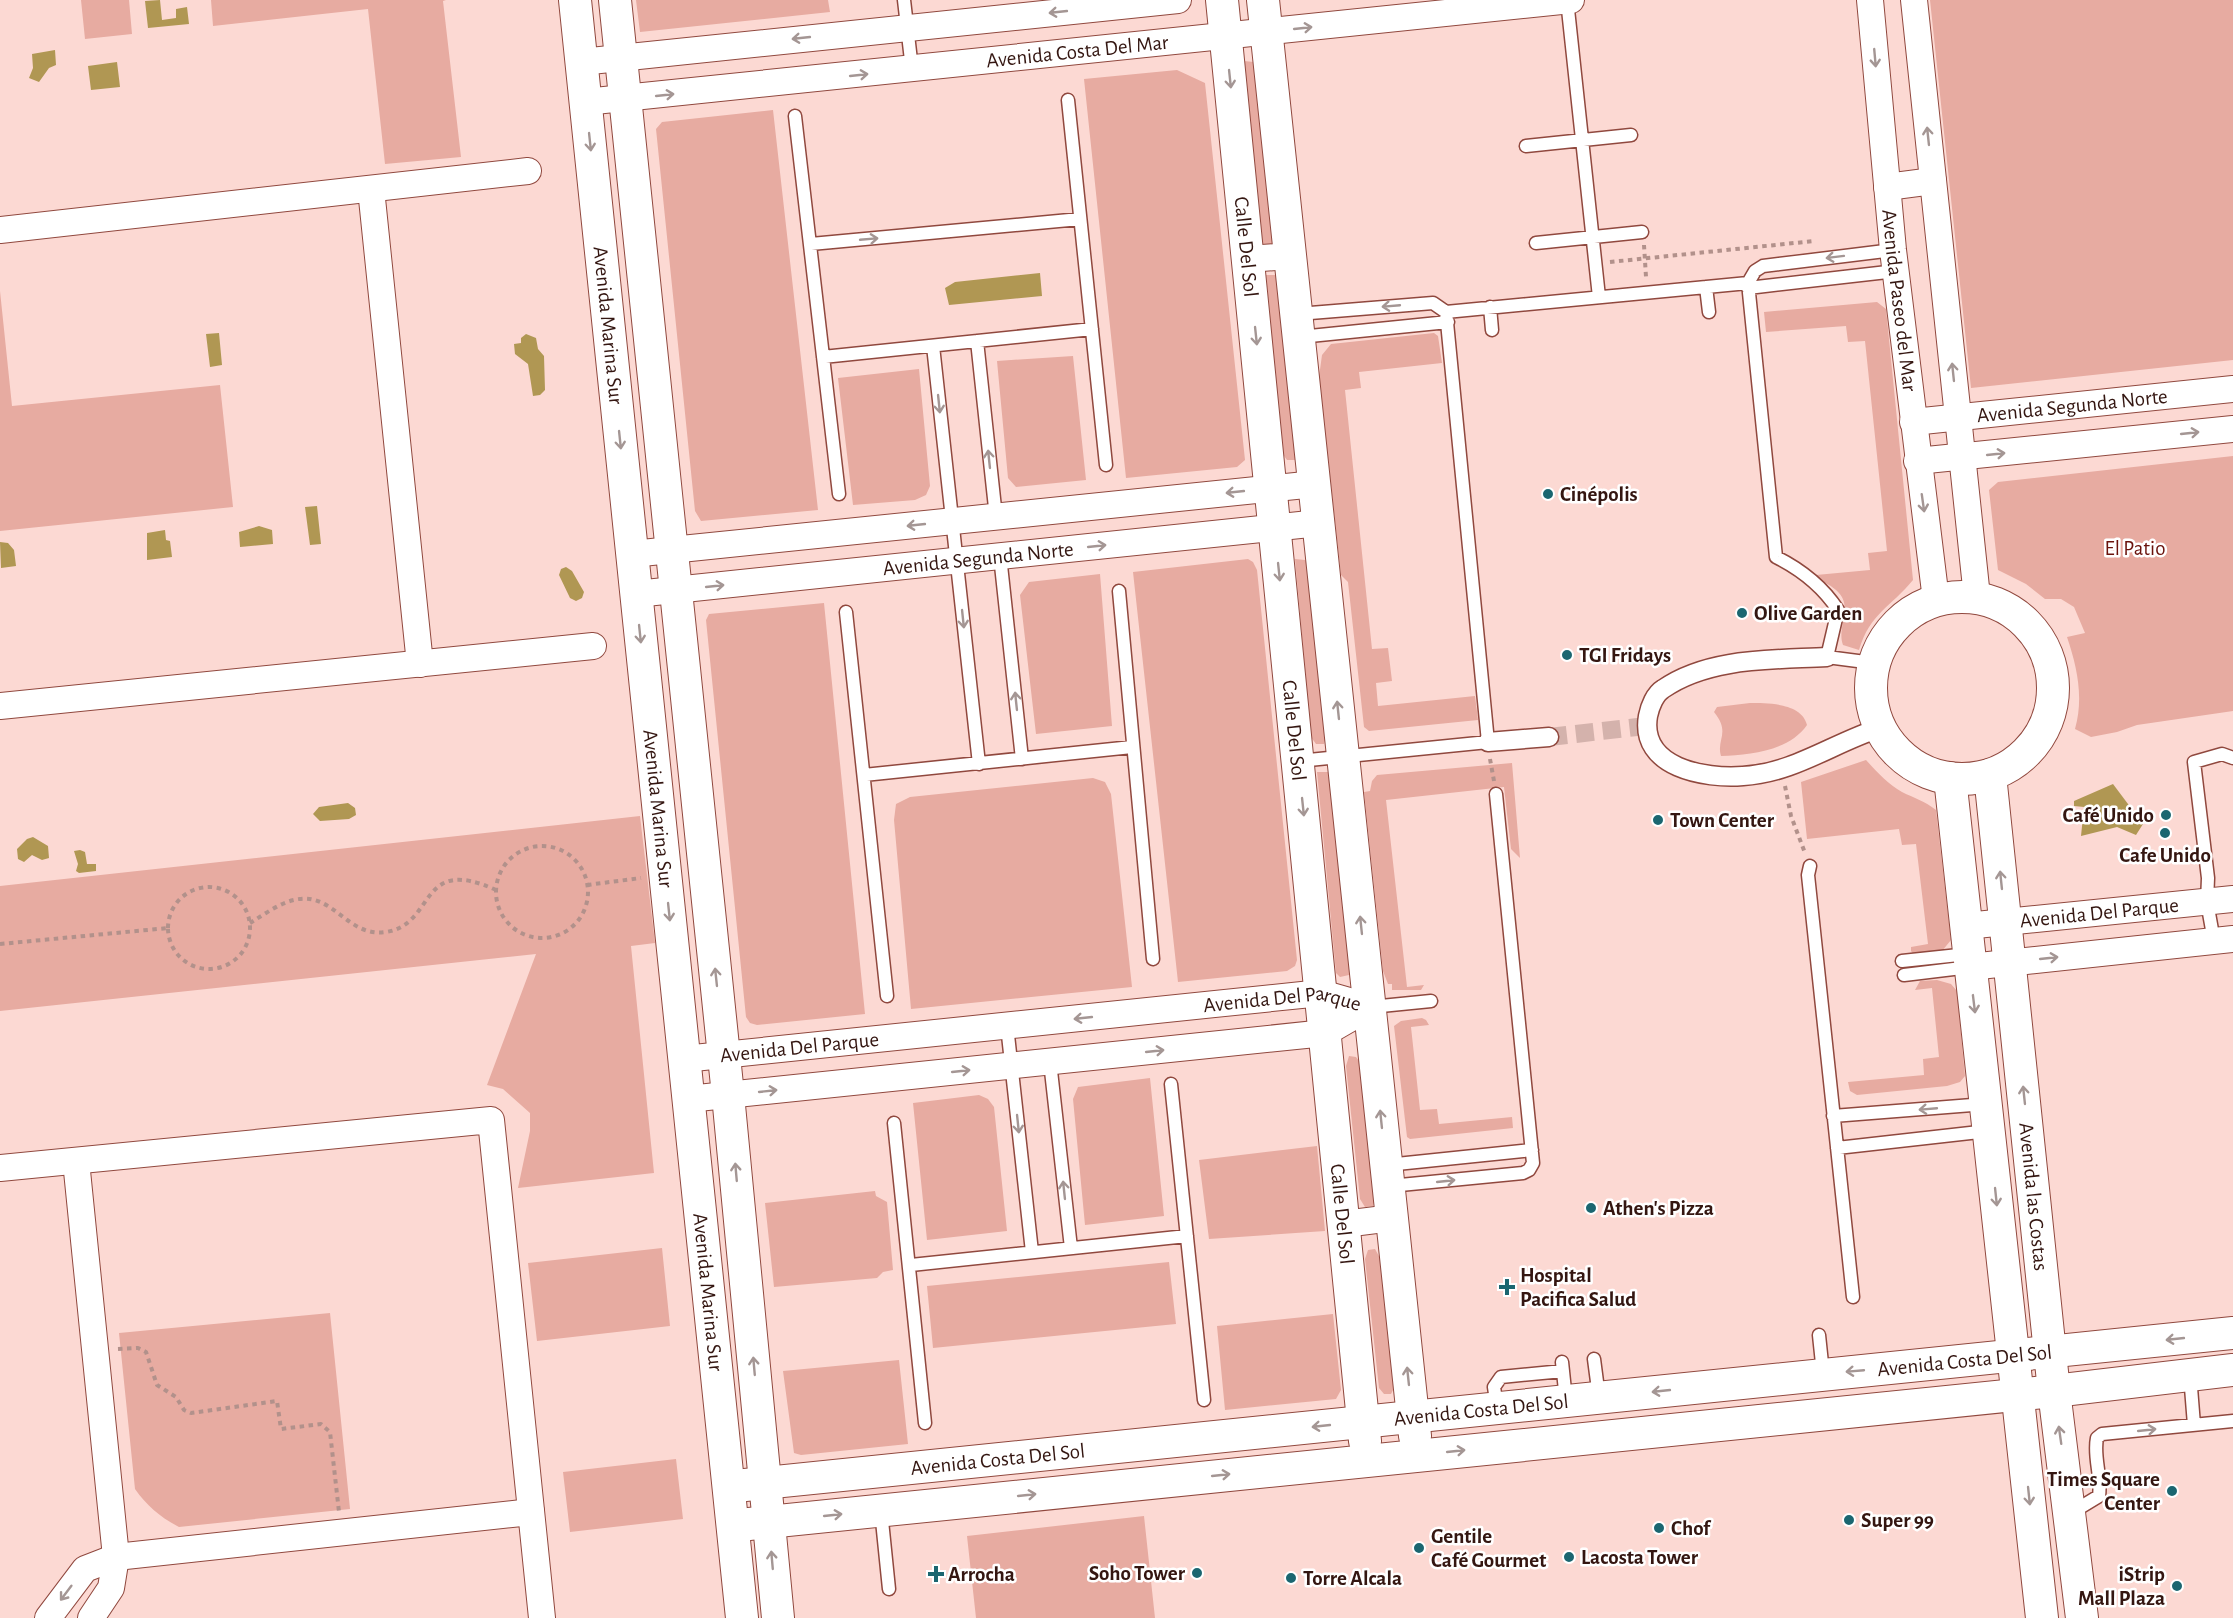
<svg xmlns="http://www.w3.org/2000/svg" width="2233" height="1618" viewBox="0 0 2233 1618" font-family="'Alegreya Sans',sans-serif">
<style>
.green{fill:#e7aba1}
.water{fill:#b09753}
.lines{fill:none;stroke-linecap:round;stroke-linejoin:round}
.pedestrian-tunnel{stroke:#d4b2ac;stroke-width:18;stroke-dasharray:18 9;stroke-linecap:butt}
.service-casing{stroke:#90483e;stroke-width:15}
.pedestrian-casing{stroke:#90483e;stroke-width:21}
.minor-casing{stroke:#90483e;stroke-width:28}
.tertiary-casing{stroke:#90483e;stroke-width:34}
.path{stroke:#b2918b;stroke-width:4;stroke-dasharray:4.5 4.5;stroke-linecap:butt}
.service{stroke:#fff;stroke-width:12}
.pedestrian{stroke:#fff;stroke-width:18}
.minor{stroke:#fff;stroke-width:26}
.tertiary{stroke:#fff;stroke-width:32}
.oneway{stroke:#a49694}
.poi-dot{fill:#1b6670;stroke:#fff;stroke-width:2}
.labels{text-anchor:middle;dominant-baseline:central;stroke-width:5;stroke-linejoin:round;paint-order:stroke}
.street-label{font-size:21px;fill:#341611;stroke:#fff}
.poi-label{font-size:21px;font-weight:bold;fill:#341611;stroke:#fff;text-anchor:start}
.park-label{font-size:21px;fill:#6a120c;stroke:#fff}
</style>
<rect width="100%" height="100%" fill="#fcd9d3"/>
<!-- green -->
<path class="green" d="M 81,0 L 129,0 L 132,34 L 85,39 Z
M 211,0 L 446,0 L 443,1 L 461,157 L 385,164 L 368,9 L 213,26 Z
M 636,0 L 828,0 L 830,12 L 640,32 Z
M 1930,0 L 2233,0 L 2233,360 L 1971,388 Z
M 1244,61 L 1254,62 L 1275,238 L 1273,246 L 1265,247 L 1260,239 Z
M 1177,70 L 1205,83 L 1245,460 L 1237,467 L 1126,478 L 1084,79 Z
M 773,110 L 818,510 L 701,521 L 695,511 L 656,129 L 662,122 Z
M 1266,275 L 1276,275 L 1281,284 L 1297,451 L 1295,460 L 1287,460 L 1282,453 Z
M 0,291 L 12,406 L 220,385 L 233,507 L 0,531 Z
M 1877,302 L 1886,309 L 1913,580 C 1891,607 1870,613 1859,650 L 1843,645 C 1836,627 1855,606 1836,590 C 1829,584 1822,582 1816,575 L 1870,570 L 1868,553 L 1887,551 L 1865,341 L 1848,342 L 1846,326 L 1766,332 L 1764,312 Z
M 1434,333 L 1438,336 L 1442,363 L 1359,372 L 1361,388 L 1345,390 L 1372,649 L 1388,648 L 1392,681 L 1376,683 L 1378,706 L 1475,696 L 1478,720 L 1369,731 L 1364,727 L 1348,582 L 1341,575 L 1319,377 L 1322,355 L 1331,344 Z
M 1073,356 L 1086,480 L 1016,487 L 1008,478 L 997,361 Z
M 919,369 L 930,486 L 926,495 L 915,500 L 853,505 L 838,378 Z
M 2233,456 L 2233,711 L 2137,725 L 2117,732 L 2091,737 L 2075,729 C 2084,697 2077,667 2067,637 L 2085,633 L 2074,607 L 2061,599 L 2045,599 L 2026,584 L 1998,570 L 1989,490 L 1998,482 Z
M 1248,559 L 1253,562 L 1257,570 L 1297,960 L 1295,966 L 1287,971 L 1178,982 L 1133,572 Z
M 1295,559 L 1305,560 L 1310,568 L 1326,736 L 1324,744 L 1316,744 L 1311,737 Z
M 1100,574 L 1112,726 L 1036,734 L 1020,595 L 1029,582 Z
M 824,603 L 865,1014 L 757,1025 L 750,1023 L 746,1017 L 706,620 L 709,614 Z
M 1750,703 C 1768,703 1802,703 1807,725 C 1789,751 1750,755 1721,756 C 1716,739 1731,733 1714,712 L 1717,707 Z
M 1866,760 C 1877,772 1888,784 1902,792 C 1914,798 1925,801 1936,810 L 1951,940 L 1942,951 L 1915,956 L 1911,951 L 1911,947 L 1928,944 L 1916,844 L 1902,845 L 1899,829 L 1807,839 L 1801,782 Z
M 1512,763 L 1520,858 L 1511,849 L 1504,787 L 1386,800 L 1407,987 L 1424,985 L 1421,990 L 1392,990 L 1392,984 L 1388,984 L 1383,971 L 1364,792 L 1370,791 L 1372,781 L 1377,775 Z
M 1317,772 L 1328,772 L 1332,781 L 1350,971 L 1349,975 L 1340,977 L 1336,973 Z
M 1093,778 L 1105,782 L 1111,794 L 1132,987 L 911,1009 L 894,820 L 896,804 L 910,797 Z
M 640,816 L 655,943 L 631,946 L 654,1173 L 518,1188 L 530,1131 L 530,1113 L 503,1089 L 487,1085 L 536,954 L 0,1011 L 0,886 Z
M 1937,980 L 1951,984 L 1957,991 L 1965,1076 L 1960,1082 L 1947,1086 L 1857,1095 L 1850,1091 L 1848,1082 L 1924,1075 L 1923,1059 L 1939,1057 L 1932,988 L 1915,990 L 1920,981 Z
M 1422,1018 L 1426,1020 L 1429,1025 L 1411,1027 L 1420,1110 L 1437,1109 L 1439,1124 L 1512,1117 L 1513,1128 L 1410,1139 L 1407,1137 L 1394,1026 L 1401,1021 Z
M 1349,1056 L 1356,1057 L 1362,1065 L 1375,1198 L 1373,1206 L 1365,1207 L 1360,1199 L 1346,1066 Z
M 1150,1078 L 1164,1216 L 1085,1225 L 1073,1099 L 1078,1087 Z
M 979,1095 L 988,1099 L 994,1107 L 1007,1231 L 927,1240 L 913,1103 Z
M 1317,1146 L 1325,1231 L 1209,1239 L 1199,1160 Z
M 875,1191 L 876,1196 L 887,1202 L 893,1270 L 883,1272 L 877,1278 L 774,1287 L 765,1203 Z
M 662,1248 L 670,1326 L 537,1341 L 528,1263 Z
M 1375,1249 L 1380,1258 L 1394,1388 L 1391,1394 L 1384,1394 L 1379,1388 L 1365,1259 L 1368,1250 Z
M 1169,1262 L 1176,1324 L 933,1348 L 927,1286 Z
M 330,1313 L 350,1509 L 179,1527 C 160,1517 147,1506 135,1489 L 119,1333 Z
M 1333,1314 L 1341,1390 L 1336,1399 L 1225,1410 L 1217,1326 Z
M 899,1360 L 908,1444 L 801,1455 L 794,1453 L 783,1371 Z
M 676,1459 L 683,1519 L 570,1532 L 563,1472 Z
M 1144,1516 L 1155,1618 L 976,1618 L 967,1536 Z"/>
<!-- water -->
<path class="water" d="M 160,0 L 162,20 L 176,18 L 176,9 L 187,7 L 189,24 L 148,28 L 145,1 Z
M 55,50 L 56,65 L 49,68 L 39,82 L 29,78 L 33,68 L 32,54 Z
M 117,62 L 120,87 L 91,90 L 88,66 Z
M 1040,273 L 1042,296 L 949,305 L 945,288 L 955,282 Z
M 219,333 L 222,365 L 210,367 L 206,334 Z
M 526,334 L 536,338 L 538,349 L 544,356 L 545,390 L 540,395 L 533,396 L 528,364 L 515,354 L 514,344 L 521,343 L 521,338 Z
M 317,506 L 321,544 L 310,545 L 305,507 Z
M 259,526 L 272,530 L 273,544 L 240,547 L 239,532 Z
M 165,530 L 166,540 L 170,541 L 172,557 L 147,560 L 147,533 Z
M 0,542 L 8,543 L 14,550 L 16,566 L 1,568 Z
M 566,567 L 572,571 L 584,592 L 582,598 L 576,601 L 570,598 L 559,575 L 561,569 Z
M 2113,784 L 2143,824 L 2136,835 L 2117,827 L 2081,836 L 2084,807 L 2074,806 L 2074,801 Z
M 348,803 L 355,808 L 356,815 L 349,819 L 320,821 L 313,814 L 319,807 Z
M 33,837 L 48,846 L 49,858 L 42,860 L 32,855 L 24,862 L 18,859 L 17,849 L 27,839 Z
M 80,850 L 85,852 L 87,864 L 96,864 L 96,871 L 79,873 L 76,871 L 78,864 L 74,851 Z"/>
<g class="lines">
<!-- pedestrian-tunnel -->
<path class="pedestrian-tunnel" d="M 1549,737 L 1646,726"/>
<defs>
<path id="service" d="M 904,0 L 912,69
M 1567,0 L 1599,297
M 1068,100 L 1106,465
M 795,116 L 839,494
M 1526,146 L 1631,135
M 1536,243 L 1642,232
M 811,244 L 1080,219
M 1706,287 L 1709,312
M 1748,288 L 1896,271
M 1490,307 L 1492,330
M 1446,312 L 1748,283
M 1298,314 L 1433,303 L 1446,312 L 1488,742 L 1299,761
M 1300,337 L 1448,322
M 977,341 L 996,517
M 933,346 L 979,764
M 823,357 L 1092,329
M 1000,556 L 1022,759
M 1119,591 L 1153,959
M 846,612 L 887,996
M 1873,663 L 1827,657 L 1838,610 C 1823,587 1800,569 1776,557 L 1748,283 L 1755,271 L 1763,266 L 1893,250
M 864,775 L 1132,747
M 1810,866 L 1808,875 L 1853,1297
M 2214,941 L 2207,902 L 2208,878 L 2194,762 L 2222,754 L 2233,758
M 1902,961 L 1968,954
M 1904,975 L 1970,967
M 1371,1007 L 1431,1001
M 1007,1026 L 1032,1252
M 1050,1062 L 1071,1248
M 1171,1084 L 1204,1400
M 1833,1116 L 1985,1104
M 894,1123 L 925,1423
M 1837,1148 L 1988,1131
M 1387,1165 L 1532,1150
M 1390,1186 L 1523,1173 L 1529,1170 L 1533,1163 L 1496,794
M 911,1265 L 1187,1236
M 1819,1335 L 1823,1373
M 1594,1359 L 1599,1397
M 1562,1362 L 1566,1400
M 2190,1375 L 2194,1425
M 1497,1407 L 1494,1387 L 1501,1377 L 1563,1371
M 881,1511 L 889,1589
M 2071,1513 L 2099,1496 C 2102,1476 2093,1457 2097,1438 L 2102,1434 L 2233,1421"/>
<path id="pedestrian" d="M 1827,657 C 1773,660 1709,657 1663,689 C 1655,694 1650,706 1648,716 C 1639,768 1705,779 1743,776 C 1794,773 1833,743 1880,728
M 1488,742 L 1549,737"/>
<g id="minor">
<path id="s1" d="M 1870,0 L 1893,250 L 1936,600"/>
<path d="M 1914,0 L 1977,597"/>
<path d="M 581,62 L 1178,0"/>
<path id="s2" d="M 585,102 L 1571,0"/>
<path d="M 1887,187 L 1933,181"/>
<path d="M 371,189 L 420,664"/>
<path d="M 0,230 L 528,171"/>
<path d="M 1248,259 L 1290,256"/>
<path id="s3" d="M 1913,422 L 2233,389"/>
<path d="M 1917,461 L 2233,429"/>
<path d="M 632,554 L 1315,484"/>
<path id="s4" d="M 636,594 L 1319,523"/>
<path d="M 0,706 L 593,646"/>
<path id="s5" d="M 1966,926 L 2233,899"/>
<path d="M 1970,967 L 2233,939"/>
<path id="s6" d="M 684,1059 L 1321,993 L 1370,1007"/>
<path d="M 688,1099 L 1325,1033 L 1370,1007"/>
<path d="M 76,1161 L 116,1557 L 111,1588 L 91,1618"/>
<path d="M 0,1168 L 491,1120 L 542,1618"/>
<path d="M 1344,1224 L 1392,1218"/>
<path d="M 48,1618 L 85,1569 L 116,1557 L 531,1512"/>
</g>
<g id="tertiary">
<path id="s7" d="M 575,0 L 742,1618"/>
<path d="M 615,0 L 728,1095 L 778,1618"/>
<path id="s8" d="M 1222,0 L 1365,1441"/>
<path d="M 1263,0 L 1415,1436"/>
<circle cx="1962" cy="688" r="91"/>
<path id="s9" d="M 1990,775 L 2054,1391 L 2082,1618"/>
<path d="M 1950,778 L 2042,1618"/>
<path id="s10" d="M 745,1485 L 2233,1333"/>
<path d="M 749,1524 L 2054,1391 L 2233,1370"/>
</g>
</defs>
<!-- service casing -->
<use href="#service" class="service-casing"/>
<!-- pedestrian casing -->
<use href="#pedestrian" class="pedestrian-casing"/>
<!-- minor casing -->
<use href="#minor" class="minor-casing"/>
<!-- tertiary casing -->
<use href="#tertiary" class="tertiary-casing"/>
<!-- path -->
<path class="path" d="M 1644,245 L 1646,277
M 1610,262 L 1814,241
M 1490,759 L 1494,781
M 1785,786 L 1791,816 L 1805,853
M496 892a46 46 0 1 1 92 0a46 46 0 1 1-92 0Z
M 587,885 L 641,878
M168 928a41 41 0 1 1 82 0a41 41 0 1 1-82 0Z
M 250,923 C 265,914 282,901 299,899 C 334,894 349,938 386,932 C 437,924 417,854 496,890
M 0,944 L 168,928
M 118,1349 L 138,1348 L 146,1352 L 157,1385 L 176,1397 L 184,1410 L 191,1413 L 277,1401 L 281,1429 L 321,1424 L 330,1432 L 339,1512"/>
<!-- service -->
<use href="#service" class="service"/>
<!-- pedestrian -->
<use href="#pedestrian" class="pedestrian"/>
<!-- minor -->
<use href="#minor" class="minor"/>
<!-- tertiary -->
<use href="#tertiary" class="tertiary"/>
</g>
<!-- one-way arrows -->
<defs><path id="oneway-shaft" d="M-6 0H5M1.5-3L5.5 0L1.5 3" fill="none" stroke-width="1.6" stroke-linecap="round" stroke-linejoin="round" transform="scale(1.5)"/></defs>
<g class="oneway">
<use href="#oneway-shaft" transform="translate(1058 12) rotate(174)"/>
<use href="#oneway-shaft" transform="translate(1303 28) rotate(-6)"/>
<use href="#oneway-shaft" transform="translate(801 38) rotate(174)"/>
<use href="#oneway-shaft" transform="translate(1875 58) rotate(85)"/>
<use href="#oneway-shaft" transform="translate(859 75) rotate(-6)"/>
<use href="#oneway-shaft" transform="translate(1230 79) rotate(84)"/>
<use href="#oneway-shaft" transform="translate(665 95) rotate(-6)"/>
<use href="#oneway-shaft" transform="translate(1928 136) rotate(-96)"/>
<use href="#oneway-shaft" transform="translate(590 142) rotate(84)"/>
<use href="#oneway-shaft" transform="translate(869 239) rotate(-5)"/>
<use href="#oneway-shaft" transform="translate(1835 257) rotate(173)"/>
<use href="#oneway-shaft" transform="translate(1391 306) rotate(175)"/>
<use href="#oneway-shaft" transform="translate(1256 336) rotate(84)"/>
<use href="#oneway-shaft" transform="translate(1953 372) rotate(-96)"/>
<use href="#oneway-shaft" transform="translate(939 404) rotate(84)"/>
<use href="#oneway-shaft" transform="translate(2190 433) rotate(-6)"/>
<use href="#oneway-shaft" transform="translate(620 440) rotate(84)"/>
<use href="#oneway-shaft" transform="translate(1996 454) rotate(-6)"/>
<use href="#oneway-shaft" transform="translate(989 459) rotate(-96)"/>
<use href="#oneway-shaft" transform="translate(1235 492) rotate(174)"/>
<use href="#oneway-shaft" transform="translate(1923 503) rotate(82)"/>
<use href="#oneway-shaft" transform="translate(916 525) rotate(174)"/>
<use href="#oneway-shaft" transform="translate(1097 546) rotate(-6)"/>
<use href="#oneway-shaft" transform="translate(1279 572) rotate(84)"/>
<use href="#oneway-shaft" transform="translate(715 586) rotate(-6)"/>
<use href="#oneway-shaft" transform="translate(963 619) rotate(84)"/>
<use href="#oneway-shaft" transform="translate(640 634) rotate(84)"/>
<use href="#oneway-shaft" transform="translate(1016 701) rotate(-96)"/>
<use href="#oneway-shaft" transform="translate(1338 710) rotate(-96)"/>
<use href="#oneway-shaft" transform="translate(1303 807) rotate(84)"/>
<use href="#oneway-shaft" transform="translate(2001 880) rotate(-96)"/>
<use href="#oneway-shaft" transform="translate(669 912) rotate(84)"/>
<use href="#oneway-shaft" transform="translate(1361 925) rotate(-96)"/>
<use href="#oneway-shaft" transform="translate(2049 958) rotate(-6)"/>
<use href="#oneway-shaft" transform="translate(716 977) rotate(-96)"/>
<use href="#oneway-shaft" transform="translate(1974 1004) rotate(83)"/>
<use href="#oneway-shaft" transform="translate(1083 1018) rotate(174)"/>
<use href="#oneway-shaft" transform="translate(1155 1051) rotate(-6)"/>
<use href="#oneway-shaft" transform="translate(961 1071) rotate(-6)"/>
<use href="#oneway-shaft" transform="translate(768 1091) rotate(-6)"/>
<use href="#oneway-shaft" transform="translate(2024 1095) rotate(-96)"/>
<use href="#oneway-shaft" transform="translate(1928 1109) rotate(175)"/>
<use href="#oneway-shaft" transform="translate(1381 1119) rotate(-96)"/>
<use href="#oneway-shaft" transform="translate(1018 1124) rotate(84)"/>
<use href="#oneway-shaft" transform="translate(736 1172) rotate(-95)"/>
<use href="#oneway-shaft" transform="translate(1446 1181) rotate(-6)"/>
<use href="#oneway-shaft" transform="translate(1064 1190) rotate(-96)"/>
<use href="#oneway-shaft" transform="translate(1996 1197) rotate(84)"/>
<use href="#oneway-shaft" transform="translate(2175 1339) rotate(174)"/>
<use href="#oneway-shaft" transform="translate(754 1366) rotate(-95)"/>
<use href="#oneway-shaft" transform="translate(1855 1371) rotate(175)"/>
<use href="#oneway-shaft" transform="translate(1408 1376) rotate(-96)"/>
<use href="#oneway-shaft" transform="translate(1661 1391) rotate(174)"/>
<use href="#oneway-shaft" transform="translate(1321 1426) rotate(174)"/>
<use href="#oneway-shaft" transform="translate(2147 1430) rotate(-6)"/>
<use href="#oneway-shaft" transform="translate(2060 1435) rotate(-98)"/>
<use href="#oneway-shaft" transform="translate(1456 1451) rotate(-6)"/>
<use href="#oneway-shaft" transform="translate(1221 1475) rotate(-6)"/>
<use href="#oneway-shaft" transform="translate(1027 1495) rotate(-6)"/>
<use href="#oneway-shaft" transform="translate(2029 1496) rotate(84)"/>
<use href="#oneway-shaft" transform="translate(833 1515) rotate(-6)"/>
<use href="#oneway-shaft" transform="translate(772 1560) rotate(-95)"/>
<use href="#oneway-shaft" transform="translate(66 1593) rotate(127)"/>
</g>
<!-- markers -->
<g class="poi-dot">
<circle cx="1548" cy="494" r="6"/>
<circle cx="1742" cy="613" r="6"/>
<circle cx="1567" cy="655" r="6"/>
<circle cx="2166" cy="815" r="6"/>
<circle cx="1658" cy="820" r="6"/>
<circle cx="2165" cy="833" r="6"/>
<circle cx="1591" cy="1208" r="6"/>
<path d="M1504 1278h6v6h6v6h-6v6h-6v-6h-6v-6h6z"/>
<circle cx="2172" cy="1491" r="6"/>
<circle cx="1849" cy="1520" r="6"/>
<circle cx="1659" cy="1528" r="6"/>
<circle cx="1419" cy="1548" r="6"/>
<circle cx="1569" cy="1557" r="6"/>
<circle cx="1197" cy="1573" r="6"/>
<path d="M933 1565h6v6h6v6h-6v6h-6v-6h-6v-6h6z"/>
<circle cx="1291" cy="1578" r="6"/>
<circle cx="2177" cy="1586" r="6"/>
</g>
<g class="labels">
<!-- street labels -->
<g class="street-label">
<text stroke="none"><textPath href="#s2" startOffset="495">Avenida Costa Del Mar</textPath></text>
<text stroke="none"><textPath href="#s8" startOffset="248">Calle Del Sol</textPath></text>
<text stroke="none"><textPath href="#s1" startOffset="302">Avenida Paseo del Mar</textPath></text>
<text stroke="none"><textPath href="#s7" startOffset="327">Avenida Marina Sur</textPath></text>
<text stroke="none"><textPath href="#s3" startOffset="160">Avenida Segunda Norte</textPath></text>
<text stroke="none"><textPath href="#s4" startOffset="344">Avenida Segunda Norte</textPath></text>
<text stroke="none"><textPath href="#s8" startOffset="734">Calle Del Sol</textPath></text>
<text stroke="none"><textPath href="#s7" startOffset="813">Avenida Marina Sur</textPath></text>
<text stroke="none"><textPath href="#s5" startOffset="134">Avenida Del Parque</textPath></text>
<text stroke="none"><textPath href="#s6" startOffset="602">Avenida Del Parque</textPath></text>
<text stroke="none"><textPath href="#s6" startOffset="116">Avenida Del Parque</textPath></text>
<text stroke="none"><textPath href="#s9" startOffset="424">Avenida las Costas</textPath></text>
<text stroke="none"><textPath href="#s8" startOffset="1220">Calle Del Sol</textPath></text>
<text stroke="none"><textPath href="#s7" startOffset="1299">Avenida Marina Sur</textPath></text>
<text stroke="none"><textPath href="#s10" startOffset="1226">Avenida Costa Del Sol</textPath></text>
<text stroke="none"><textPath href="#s10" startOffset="740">Avenida Costa Del Sol</textPath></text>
<text stroke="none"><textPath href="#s10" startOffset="254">Avenida Costa Del Sol</textPath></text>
</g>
<!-- poi labels -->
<g class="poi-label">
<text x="1560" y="494">Cinépolis</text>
<text x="1754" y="613">Olive Garden</text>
<text x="1579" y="655">TGI Fridays</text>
<text x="2154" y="815" text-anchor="end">Café Unido</text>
<text x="1670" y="820">Town Center</text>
<text x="2165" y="855" text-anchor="middle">Cafe Unido</text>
<text x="1603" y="1208">Athen's Pizza</text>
<text x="1520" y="1275">Hospital<tspan x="1520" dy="24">Pacifica Salud</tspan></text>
<text x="2160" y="1479" text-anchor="end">Times Square<tspan x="2160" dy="24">Center</tspan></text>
<text x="1861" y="1520">Super 99</text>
<text x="1671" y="1528">Chof</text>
<text x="1431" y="1536">Gentile<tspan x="1431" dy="24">Café Gourmet</tspan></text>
<text x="1581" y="1557">Lacosta Tower</text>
<text x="1185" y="1573" text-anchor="end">Soho Tower</text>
<text x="948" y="1574">Arrocha</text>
<text x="2165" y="1574" text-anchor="end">iStrip<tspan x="2165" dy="24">Mall Plaza</tspan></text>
<text x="1303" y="1578">Torre Alcala</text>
</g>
<!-- park labels -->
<g class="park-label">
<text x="2135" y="548">El Patio</text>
</g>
</g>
</svg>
